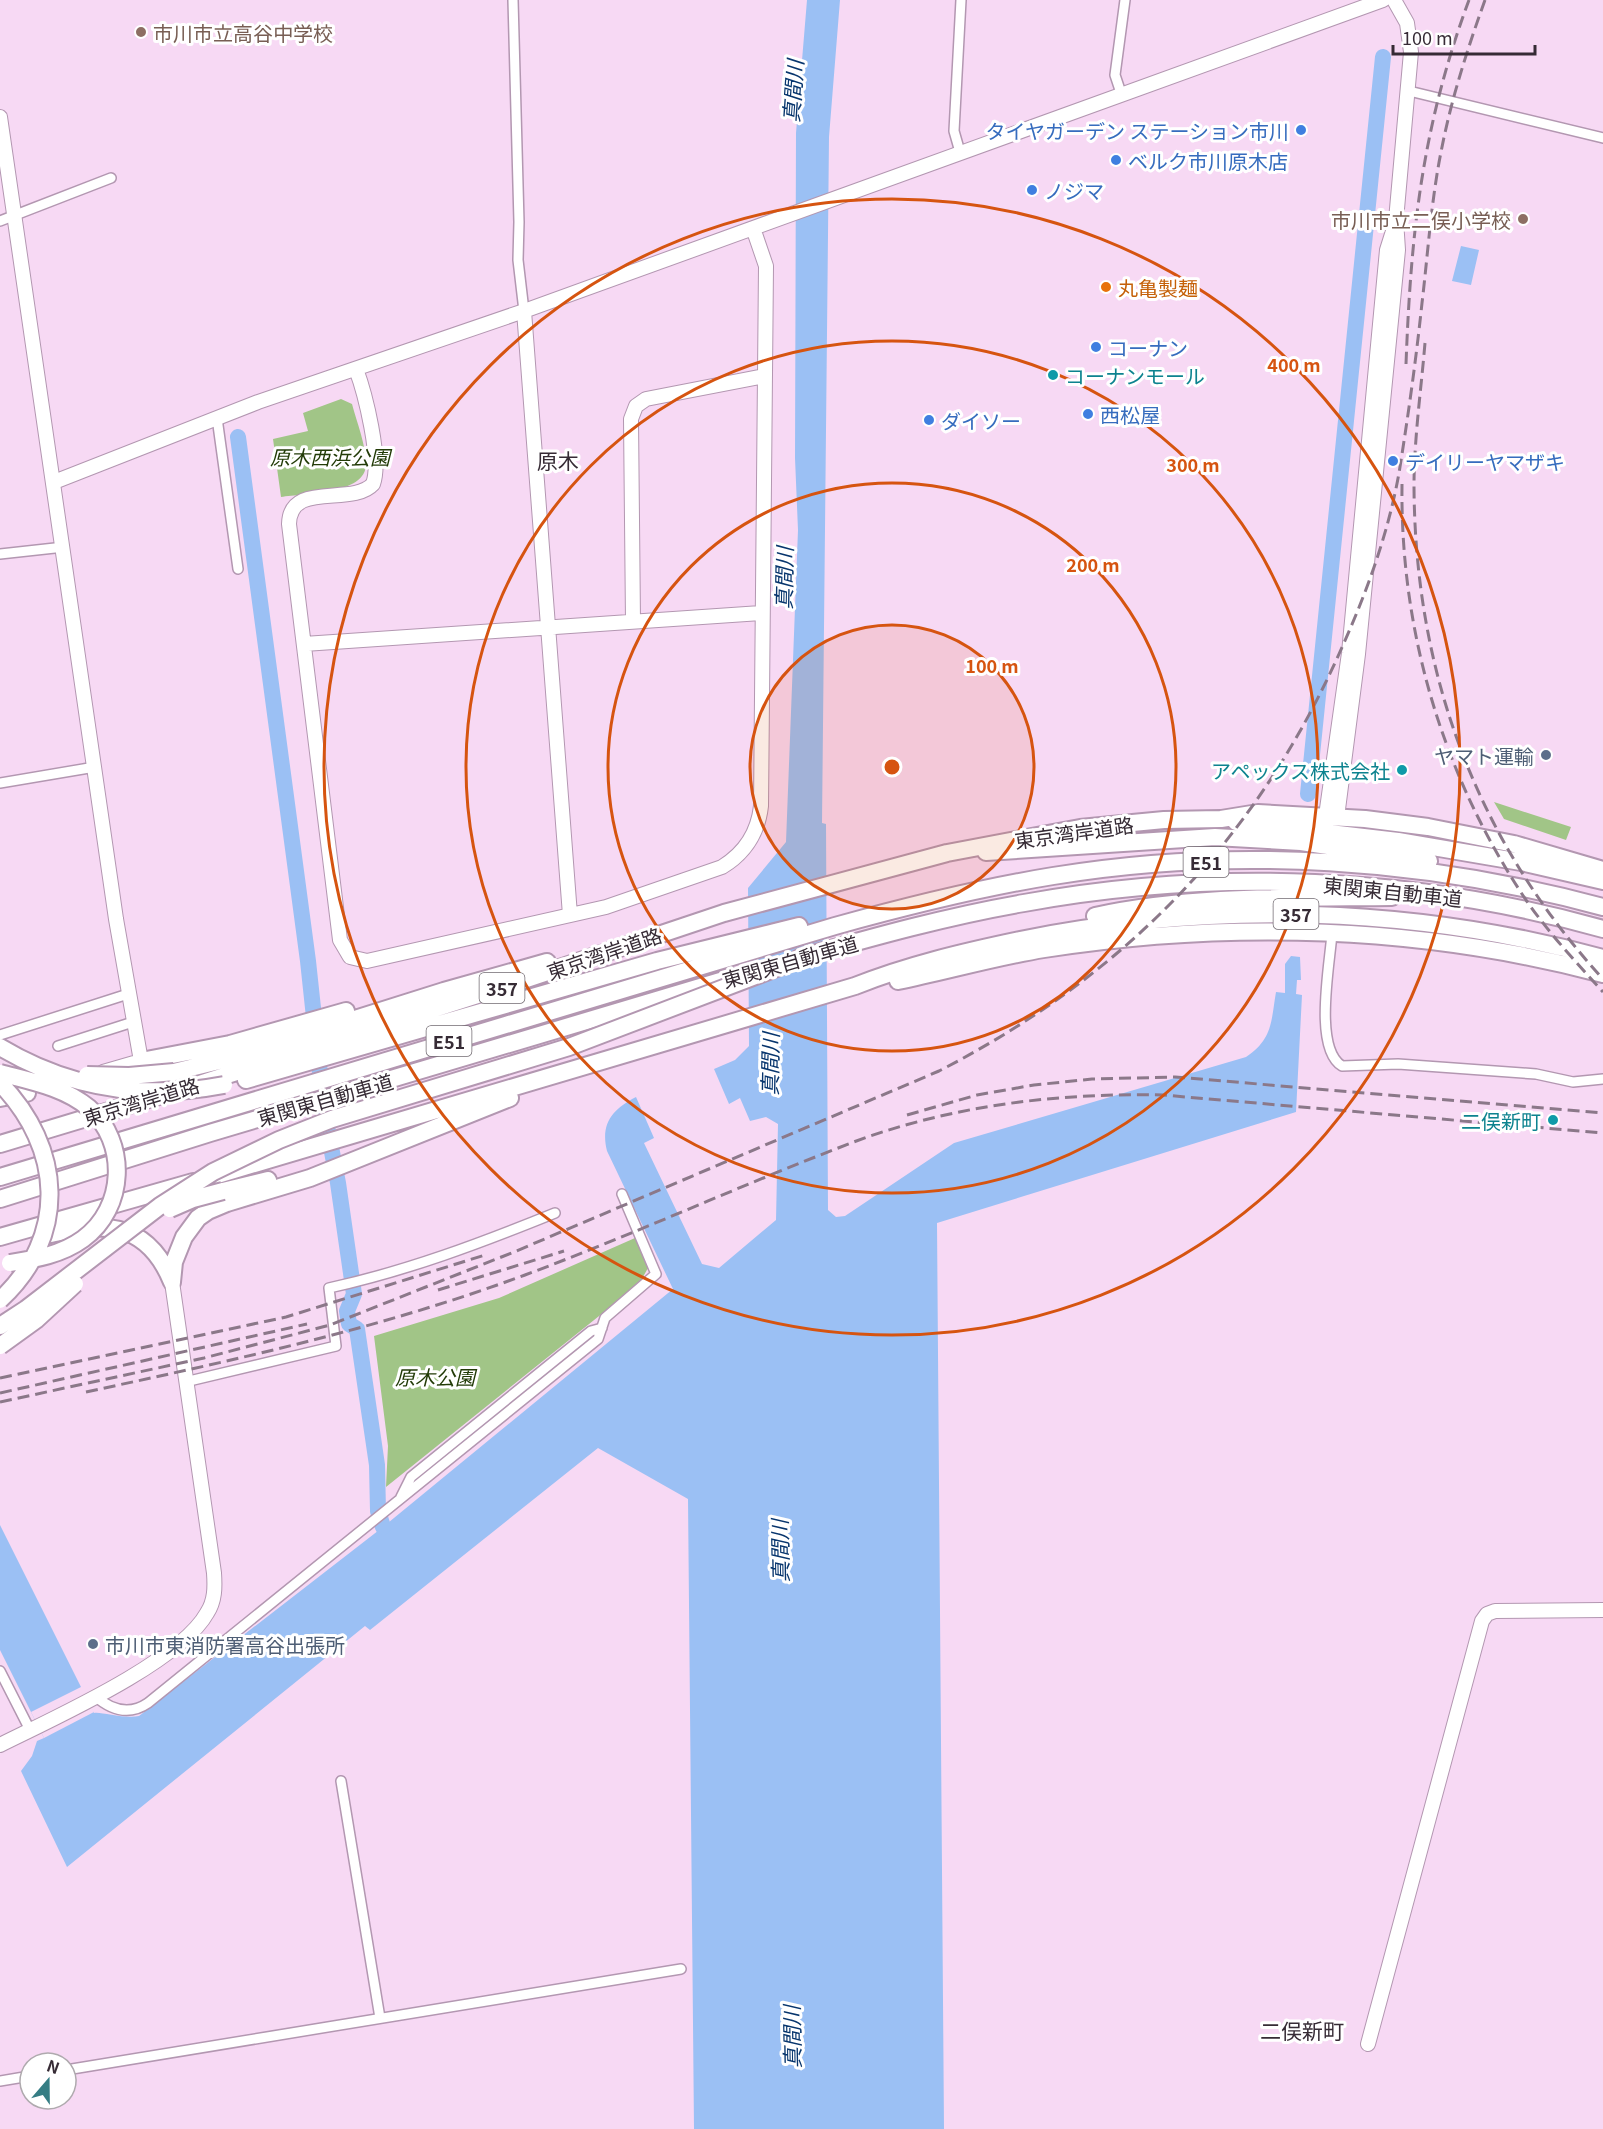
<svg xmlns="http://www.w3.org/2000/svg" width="1603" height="2129" viewBox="0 0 1603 2129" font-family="Georgia,'Noto Sans JP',serif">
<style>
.green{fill:#a1c587}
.water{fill:#9bc0f4}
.pier{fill:#f7d9f4}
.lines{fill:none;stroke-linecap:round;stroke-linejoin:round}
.river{stroke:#9bc0f4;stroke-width:16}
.street-casing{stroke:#b397b1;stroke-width:12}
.secondary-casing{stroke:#b397b1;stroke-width:16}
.highway-casing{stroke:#b397b1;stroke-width:20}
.street{stroke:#fff;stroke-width:9}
.secondary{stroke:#fff;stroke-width:14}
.highway{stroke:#fff;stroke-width:16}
.rail{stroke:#8b7889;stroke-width:3;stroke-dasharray:12 6;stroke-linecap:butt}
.highway-bridge-casing{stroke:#b397b1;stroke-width:20;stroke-linecap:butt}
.highway-bridge{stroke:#fff;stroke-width:16}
.ring{fill:none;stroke:#d65410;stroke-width:3}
.education-dot{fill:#8d6e63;stroke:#fff;stroke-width:2}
.shop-dot{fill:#3f7fe0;stroke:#fff;stroke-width:2}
.food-dot{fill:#e8710a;stroke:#fff;stroke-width:2}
.culture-dot{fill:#0f9aa8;stroke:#fff;stroke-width:2}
.service-dot{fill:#5c6f8a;stroke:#fff;stroke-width:2}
.labels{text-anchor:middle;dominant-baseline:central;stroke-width:6;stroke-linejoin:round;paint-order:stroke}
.shield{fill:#fff;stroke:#726b72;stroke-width:1.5}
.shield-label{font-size:18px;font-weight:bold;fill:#362b35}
.education-label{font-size:20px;fill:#785e54;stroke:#fff;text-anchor:start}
.shop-label{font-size:20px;fill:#366cbe;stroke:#fff;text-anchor:start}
.food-label{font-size:20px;fill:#c56008;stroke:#fff;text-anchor:start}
.culture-label{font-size:20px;fill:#0d838f;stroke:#fff;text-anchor:end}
.park-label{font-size:20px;font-style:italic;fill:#223b07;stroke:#fff}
.service-label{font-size:20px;fill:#4e5e75;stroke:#fff;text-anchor:end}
.street-label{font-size:20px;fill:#362b35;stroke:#fff}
.water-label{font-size:21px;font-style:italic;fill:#07356d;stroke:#fff}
.neighbourhood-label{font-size:21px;fill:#362b35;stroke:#fff}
.centre{fill:#d65410;stroke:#fff;stroke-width:3}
.ring-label{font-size:18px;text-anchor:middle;font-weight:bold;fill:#d65410;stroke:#fff;stroke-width:6;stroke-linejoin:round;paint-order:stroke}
</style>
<rect width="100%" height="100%" fill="#f7d9f4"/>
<!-- green -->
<path class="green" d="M 341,399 L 352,404 C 357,423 366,445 366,464 C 366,495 304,493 281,497 L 273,439 L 308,431 L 303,413 Z
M 1494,802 L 1571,827 L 1566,840 L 1504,819 Z
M 635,1238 L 648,1268 L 639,1284 L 386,1487 L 388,1446 L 374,1336 L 499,1298 Z"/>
<!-- water -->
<path class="water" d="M 807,0 L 840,0 L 829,137 L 822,823 L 826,824 L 828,1210 L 836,1217 L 845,1216 L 954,1143 L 1246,1057 C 1273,1039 1271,1021 1276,992 L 1285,993 L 1285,964 L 1291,956 L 1300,957 L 1301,980 L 1297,980 L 1296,994 L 1302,995 L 1296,1112 L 937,1223 L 944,2129 L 694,2129 L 688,1499 L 598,1448 L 370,1630 L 365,1626 L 67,1867 L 21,1771 L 32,1756 L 37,1741 L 44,1738 L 0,1650 L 0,1525 L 94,1713 C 99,1711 124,1719 139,1716 L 383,1527 L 673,1289 L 607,1151 C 600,1123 613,1109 636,1097 L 654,1138 L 644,1143 L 702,1264 L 719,1268 L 776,1220 L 778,1124 L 766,1117 L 750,1121 L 740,1098 L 729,1104 L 714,1069 L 735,1060 L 749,1046 L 748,888 L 786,842 L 798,530 L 795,458 L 796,133 Z
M 1461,246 L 1479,250 L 1471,285 L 1452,281 Z"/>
<!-- pier -->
<path class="pier" d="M 83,1686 L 94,1712 L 44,1738 L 31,1712 Z"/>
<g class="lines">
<!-- river -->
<path class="river" d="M 238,437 L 308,961 L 324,1111 L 338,1183 L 354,1294 L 347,1311 L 349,1324 L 357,1329 L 377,1465 L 378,1511 L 383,1527
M 1308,794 L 1383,57"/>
<defs>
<path id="street" d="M 513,0 L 519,222 L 518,260 L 524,311
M 1409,91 L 1603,138
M 1121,93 L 1115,75 L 1125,0
M 960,152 L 954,131 L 961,0
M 0,221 L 111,178
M 217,418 L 238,569
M 0,554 L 64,547
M 0,783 L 95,767
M 1332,933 C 1330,964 1313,1048 1342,1066 L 1398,1064 L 1536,1074 L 1573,1082 L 1603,1079
M 0,1035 L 128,994
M 58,1046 L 133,1022
M 185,1382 L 336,1346 L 329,1288 C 407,1271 481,1243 555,1213
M 401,1497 L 411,1477 L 591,1331 L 602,1328
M 0,1671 L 30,1730
M 95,1696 C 111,1710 129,1716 148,1703 L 598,1339 L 605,1318 L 656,1274 L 622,1194
M 341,1781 L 380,2018
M 66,2070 L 681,1969
M 0,2081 L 30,2076"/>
<path id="secondary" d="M 0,117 L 116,919 L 141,1061 L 103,1072
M 524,311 L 570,915
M 356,369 C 365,393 382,460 373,484 C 352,507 290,480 289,524 L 340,940 L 350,957 L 367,961 L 606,907 L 722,867 C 745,853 758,833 761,806 L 766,266 L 753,228
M 54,482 L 258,402 L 524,311 L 1383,0
M 633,621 L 631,419 L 636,406 L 646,399 L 764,376
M 304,644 L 761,613
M 1326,816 L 1349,653 L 1387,250 L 1393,231
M 1337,817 L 1358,654 L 1398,250 L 1396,220 L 1411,52 L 1407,23 L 1394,0
M 0,1745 C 52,1719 180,1662 207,1613 C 215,1601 215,1587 214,1573 L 172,1282
M 1368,2044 L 1482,1621 L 1487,1614 L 1495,1611 L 1603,1610"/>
<path id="highway" d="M 1236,822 L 1398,841 L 1521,862 L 1603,881
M 986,852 L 1215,837 L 1301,842 L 1429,861
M 1095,916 C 1192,895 1292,898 1392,897
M 799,958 C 873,937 948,916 1024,903 C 1216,868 1415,876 1603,929
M 898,981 C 947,971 995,957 1044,949 C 1230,920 1421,926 1603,974
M 141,1061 L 230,1044 L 346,1011
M 174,1072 L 231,1058 L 444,991 L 547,962
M 246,1080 L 657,961 L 799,926
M 199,1084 L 509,985 L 724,913 L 947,853 L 1080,828 L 1164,820 L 1221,819 L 1258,813 L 1365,819 L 1428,827 L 1514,844 L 1603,870
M 0,1098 L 27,1093
M 0,1144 L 169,1093
M 217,1175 L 855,986 C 908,965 963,952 1020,940 C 1213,901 1413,906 1603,958
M 0,1177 L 835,926 C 907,906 979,888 1053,876 C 1235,846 1425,859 1603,907
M 223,1191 L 268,1180
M 0,1199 L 210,1133 L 734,977
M 42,1236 C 99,1222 146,1218 172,1282
M 0,1237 L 193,1182
M 172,1282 L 174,1262 L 184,1237 L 198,1218 L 208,1211 L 227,1203 L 310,1178 L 510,1098"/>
</defs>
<!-- street casing -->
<use href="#street" class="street-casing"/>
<!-- secondary casing -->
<use href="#secondary" class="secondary-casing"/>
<!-- highway casing -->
<use href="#highway" class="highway-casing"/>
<!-- street -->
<use href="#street" class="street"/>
<!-- secondary -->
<use href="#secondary" class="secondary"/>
<!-- highway -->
<use href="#highway" class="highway"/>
<!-- rail -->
<path class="rail" d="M 1425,343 C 1421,391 1414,439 1414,487 C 1415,674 1477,841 1603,979
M 1406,364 C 1411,231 1422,127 1469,0
M 1402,484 C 1400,630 1442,772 1522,894 C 1545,929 1575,961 1603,992
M 907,1115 L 977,1095 L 1034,1085 L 1092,1079 L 1175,1077 L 1603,1113
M 438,1290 L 564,1251
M 0,1378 L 286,1317 L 485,1255
M 86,1392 C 235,1360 382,1328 525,1275 C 640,1232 752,1180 867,1137 C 964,1104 1061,1093 1163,1095 L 1603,1133
M 0,1393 L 307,1324
M 0,1402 L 204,1358 L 330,1325 L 514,1252 L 939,1071 C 1123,976 1254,843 1339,654 C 1365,597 1388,535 1399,473 C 1408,417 1416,360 1422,303 C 1428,253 1431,202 1441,152 C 1451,100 1467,50 1485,0"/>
<defs>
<path id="highway-bridge" d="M 0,1047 C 70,1089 145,1100 224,1085
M 0,1073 C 30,1081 64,1087 89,1108 C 128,1142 126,1208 83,1239 C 61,1255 35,1259 10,1263
M 87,1075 L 129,1076 L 174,1072
M 0,1083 C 63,1148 69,1236 0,1300
M 170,1209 L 193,1199 L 223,1191
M 0,1326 L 26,1309 L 160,1206 L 213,1172 L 279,1140 L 332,1119 L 569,1047 L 813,954
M 0,1346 L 36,1320 L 75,1284"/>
</defs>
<!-- highway-bridge casing -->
<use href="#highway-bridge" class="highway-bridge-casing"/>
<!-- highway-bridge -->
<use href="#highway-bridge" class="highway-bridge"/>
</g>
<!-- distance rings -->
<circle cx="892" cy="767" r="142" fill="#d65410" fill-opacity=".12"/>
<g class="ring">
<circle cx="892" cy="767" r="142"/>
<circle cx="892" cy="767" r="284"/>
<circle cx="892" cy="767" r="426"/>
<circle cx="892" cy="767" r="568"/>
</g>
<!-- markers -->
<g class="education-dot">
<circle cx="141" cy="32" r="6"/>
<circle cx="1523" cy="219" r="6"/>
</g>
<g class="shop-dot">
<circle cx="1301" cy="130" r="6"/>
<circle cx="1116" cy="160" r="6"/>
<circle cx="1032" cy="190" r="6"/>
<circle cx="1096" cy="347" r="6"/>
<circle cx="1088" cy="414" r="6"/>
<circle cx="929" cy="420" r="6"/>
<circle cx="1393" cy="461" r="6"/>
</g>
<circle class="food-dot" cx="1106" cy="287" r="6"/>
<g class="culture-dot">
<circle cx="1053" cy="375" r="6"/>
<circle cx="1402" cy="770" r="6"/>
<circle cx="1553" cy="1120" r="6"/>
</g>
<g class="service-dot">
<circle cx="1546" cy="755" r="6"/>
<circle cx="93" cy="1644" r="6"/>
</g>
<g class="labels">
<!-- shield labels -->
<g class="shield">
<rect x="1183.5" y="847" width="45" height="30" rx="4.5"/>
<rect x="1273.5" y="899" width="45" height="30" rx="4.5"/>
<rect x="479.5" y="973" width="45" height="30" rx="4.5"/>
<rect x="426.5" y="1026" width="45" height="30" rx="4.5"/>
</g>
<g class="shield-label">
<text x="1206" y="862">E51</text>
<text x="1296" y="914">357</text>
<text x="502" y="988">357</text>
<text x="449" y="1041">E51</text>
</g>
<!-- education labels -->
<g class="education-label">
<text x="153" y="32">市川市立高谷中学校</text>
<text x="1511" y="219" text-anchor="end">市川市立二俣小学校</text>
</g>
<!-- shop labels -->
<g class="shop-label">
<text x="1289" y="130" text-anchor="end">タイヤガーデン ステーション市川</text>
<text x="1128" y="160">ベルク市川原木店</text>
<text x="1044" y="190">ノジマ</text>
<text x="1108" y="347">コーナン</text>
<text x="1100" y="414">西松屋</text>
<text x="941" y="420">ダイソー</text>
<text x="1405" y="461">デイリーヤマザキ</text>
</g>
<!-- food labels -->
<g class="food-label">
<text x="1118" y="287">丸亀製麺</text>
</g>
<!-- culture labels -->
<g class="culture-label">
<text x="1065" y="375" text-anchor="start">コーナンモール</text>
<text x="1390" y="770">アペックス株式会社</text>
<text x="1541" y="1120">二俣新町</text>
</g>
<!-- park labels -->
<g class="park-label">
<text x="330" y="456">原木西浜公園</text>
<text x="435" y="1376">原木公園</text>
</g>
<!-- service labels -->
<g class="service-label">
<text x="1534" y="755">ヤマト運輸</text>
<text x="105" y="1644" text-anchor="start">市川市東消防署高谷出張所</text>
</g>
<!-- street labels -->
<g class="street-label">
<text transform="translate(1074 832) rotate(-8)">東京湾岸道路</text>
<text transform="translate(1393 891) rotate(6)">東関東自動車道</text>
<text transform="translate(604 953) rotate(-19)">東京湾岸道路</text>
<text transform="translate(790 961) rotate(-16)">東関東自動車道</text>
<text transform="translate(325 1099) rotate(-16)">東関東自動車道</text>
<text transform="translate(141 1101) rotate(-17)">東京湾岸道路</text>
</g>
<!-- water labels -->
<g class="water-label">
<text transform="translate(792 91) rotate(-86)">真間川</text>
<text transform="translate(783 578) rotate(-89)">真間川</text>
<text transform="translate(769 1064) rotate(-89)">真間川</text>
<text transform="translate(779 1551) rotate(-91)">真間川</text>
<text transform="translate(791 2037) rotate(-91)">真間川</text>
</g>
<!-- neighbourhood labels -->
<g class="neighbourhood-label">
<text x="558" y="460">原木</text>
<text x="1302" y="2030">二俣新町</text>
</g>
</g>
<circle cx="892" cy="767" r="9" class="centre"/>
<g class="ring-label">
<text x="1294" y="372">400 m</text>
<text x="1193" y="472">300 m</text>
<text x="1093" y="572">200 m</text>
<text x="992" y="673">100 m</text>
</g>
<!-- north arrow -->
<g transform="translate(48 2081) rotate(20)"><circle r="28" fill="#ffffff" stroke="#afaaae" stroke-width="1.5"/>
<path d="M0-4.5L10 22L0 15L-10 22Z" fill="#357d84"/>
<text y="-9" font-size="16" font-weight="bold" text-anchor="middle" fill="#362b35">N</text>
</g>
<!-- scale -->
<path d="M1393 45v9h142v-9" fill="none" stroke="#362b35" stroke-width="3"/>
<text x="1402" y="45" font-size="18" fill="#362b35" stroke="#ffffff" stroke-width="4.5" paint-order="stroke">100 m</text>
</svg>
